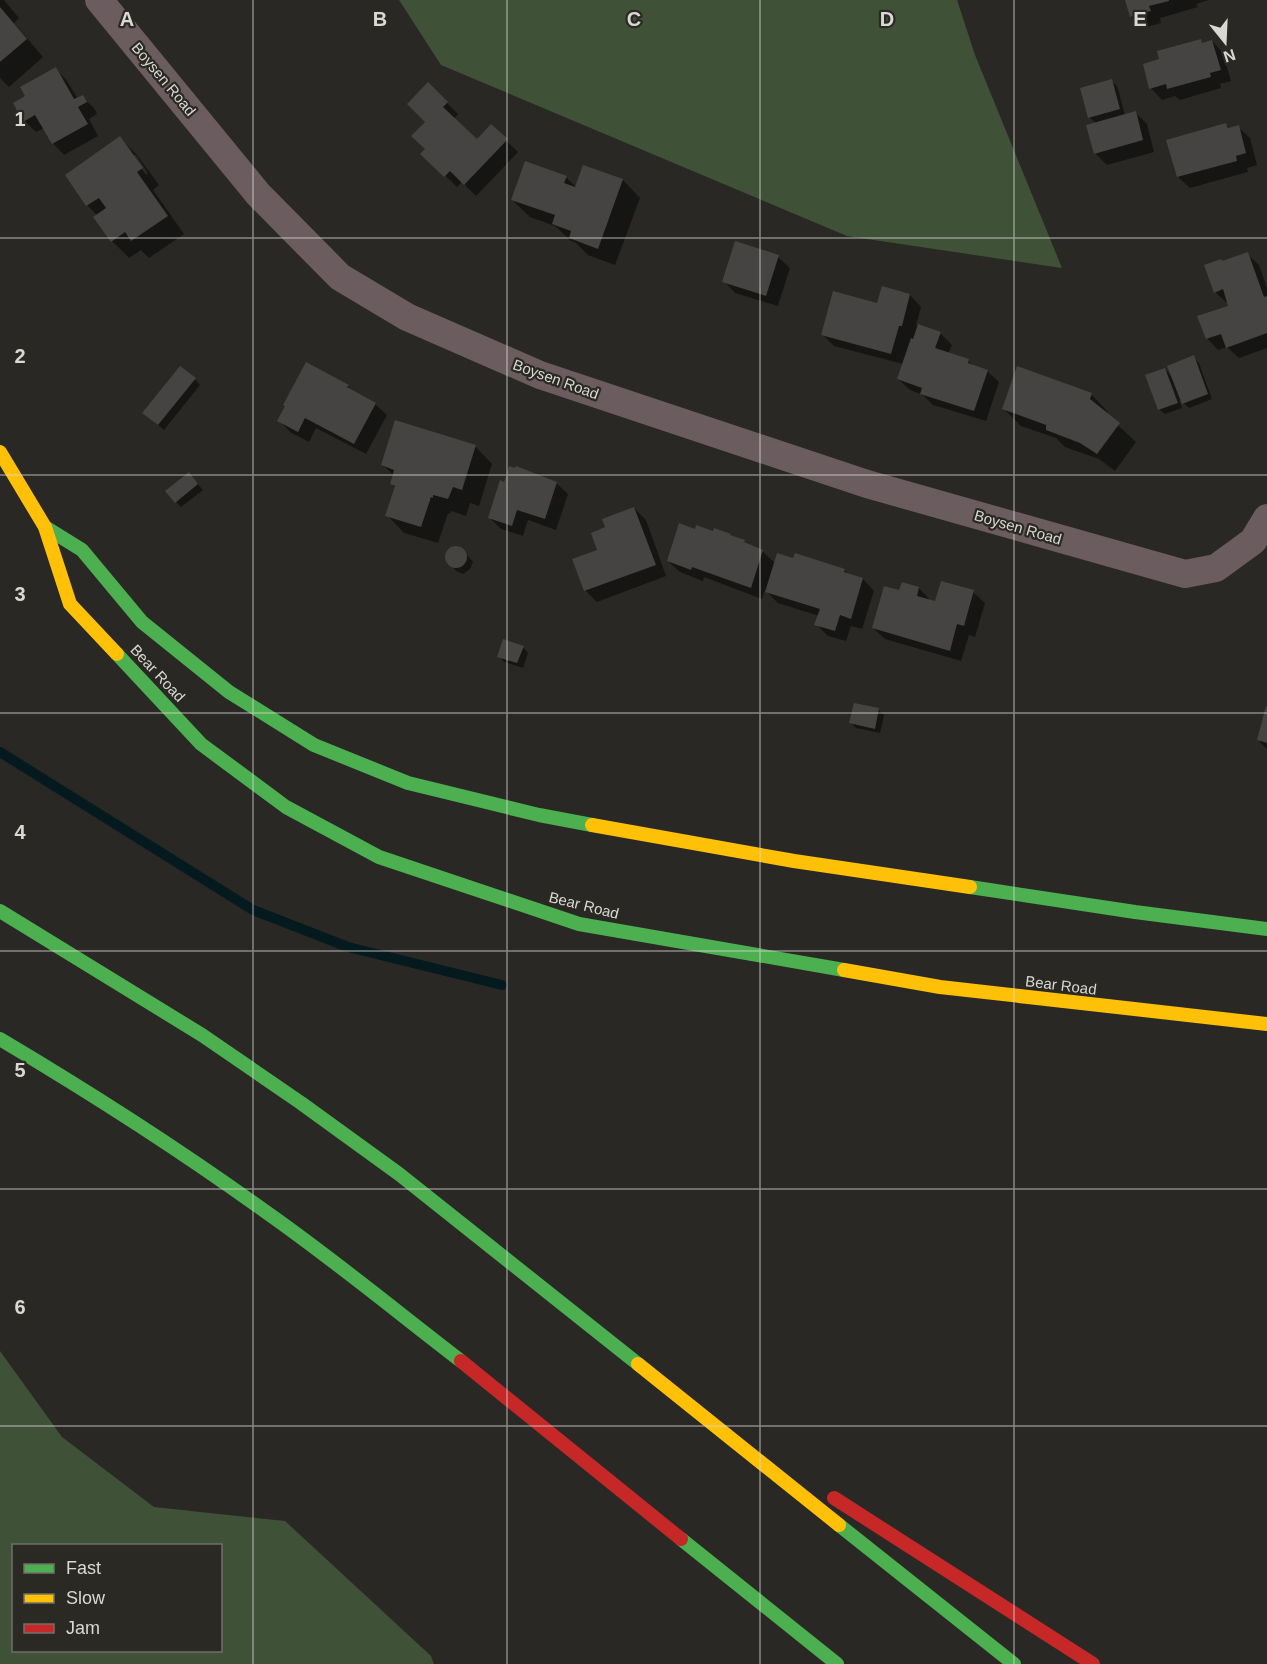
<svg xmlns="http://www.w3.org/2000/svg" width="1267" height="1664" viewBox="0 0 1267 1664" font-family="Arial,sans-serif">
<style>
.green{fill:#3f5237;fill-rule:evenodd}
.shadow{fill:#0007;fill-rule:evenodd}
.lines{fill:none;stroke-linecap:round;stroke-linejoin:round}
.stream{stroke:#041a1e;stroke-width:10}
.building{fill:#464442}
.street{stroke:#6a5c5f;stroke-width:28}
.fast{stroke:#4caf50;stroke-width:14}
.slow{stroke:#ffc107;stroke-width:14}
.jam{stroke:#c62828;stroke-width:14}
.grid{fill:none;stroke:#dad8d4;stroke-width:1.5;stroke-opacity:0.55}
.labels{text-anchor:middle;dominant-baseline:central;stroke-width:4.5;stroke-linejoin:round;paint-order:stroke}
.street-label{font-size:15px;fill:#dad8d4;stroke:#2b2923}
.grid-label{font-size:20px;text-anchor:middle;font-weight:bold;fill:#dad8d4;stroke:#2b2923;stroke-width:4.5;stroke-linejoin:round;paint-order:stroke}
</style>
<rect width="100%" height="100%" fill="#292825"/>
<!-- green -->
<path class="green" d="M 399,0 L 957,0 L 975,55 L 1062,268 L 847,236 L 441,65 Z
M 0,1351 L 62,1437 L 154,1507 L 285,1521 L 431,1656 L 434,1664 L 0,1664 ZM 14,1546 L 220,1546 L 220,1650 L 14,1650 Z"/>
<!-- shadow -->
<path class="shadow" d="M 0,0 L 4,0 L 19,18 L 14,23 L 43,57 L 9,87 L 0,78 Z
M 1127,0 L 1209,0 L 1196,4 L 1198,7 L 1160,18 L 1161,23 L 1143,28 L 1131,17 Z
M 1200,40 L 1203,44 L 1212,41 L 1223,53 L 1231,81 L 1220,84 L 1221,88 L 1180,100 L 1175,96 L 1162,100 L 1151,88 L 1161,60 Z
M 56,69 L 67,81 L 78,99 L 82,97 L 94,108 L 97,114 L 89,119 L 98,136 L 64,155 L 53,143 L 44,128 L 36,132 L 25,121 L 27,97 Z
M 1112,81 L 1117,86 L 1125,115 L 1135,112 L 1147,124 L 1154,152 L 1107,165 L 1095,153 L 1096,123 L 1089,117 Z
M 428,84 L 458,114 L 454,119 L 477,141 L 491,126 L 518,152 L 476,196 L 462,182 L 457,187 L 423,154 L 426,149 Z
M 1226,124 L 1230,129 L 1238,127 L 1250,138 L 1257,165 L 1247,168 L 1248,172 L 1190,188 L 1178,177 Z
M 120,138 L 137,155 L 159,185 L 153,190 L 184,234 L 149,258 L 141,250 L 129,258 L 112,241 L 98,216 L 87,205 L 67,176 ZM 132,155 L 136,155 L 148,173 L 146,175 Z
M 584,167 L 623,180 L 640,198 L 615,265 L 588,255 L 576,243 L 571,241 L 555,226 L 530,217 L 512,200 L 566,177 L 577,188 Z
M 1247,254 L 1259,265 L 1267,288 L 1267,348 L 1239,358 L 1227,347 L 1218,350 L 1207,338 L 1230,307 L 1229,303 L 1227,303 L 1215,292 L 1222,262 Z
M 778,257 L 790,268 L 778,306 L 735,293 L 724,281 Z
M 910,295 L 921,307 L 916,325 L 940,333 L 952,345 L 948,354 L 968,361 L 974,366 L 987,371 L 999,382 L 986,421 L 933,405 L 923,395 L 910,390 L 898,379 L 903,364 L 834,346 L 822,334 L 879,305 Z
M 1193,357 L 1199,363 L 1212,399 L 1189,408 L 1179,399 L 1182,408 L 1165,414 L 1159,409 L 1165,369 L 1174,379 Z
M 306,364 L 348,386 L 354,393 L 375,404 L 387,415 L 366,454 L 316,428 L 309,442 L 290,432 L 279,420 Z
M 195,379 L 200,385 L 164,430 L 150,418 Z
M 1091,394 L 1108,412 L 1107,415 L 1136,442 L 1115,471 L 1099,459 L 1065,447 L 1056,438 L 1021,426 L 1004,409 Z
M 475,446 L 492,464 L 479,506 L 470,503 L 466,516 L 451,511 L 450,514 L 448,513 L 438,543 L 404,533 L 387,515 L 396,488 L 391,484 L 394,476 L 383,465 Z
M 194,480 L 203,490 L 181,507 L 176,502 Z
M 556,483 L 568,494 L 556,530 L 528,520 L 523,536 L 501,529 L 489,517 L 505,484 Z
M 634,508 L 646,520 L 666,576 L 597,602 L 585,590 L 599,551 Z
M 696,531 L 744,542 L 747,545 L 762,551 L 776,564 L 844,570 L 849,575 L 863,579 L 874,591 L 862,629 L 851,626 L 846,641 L 828,636 L 816,624 L 819,616 L 778,603 L 765,590 L 762,599 L 704,577 L 703,581 L 680,572 L 668,561 Z
M 455,547 L 462,549 L 473,562 L 470,569 L 463,574 L 456,571 L 446,557 L 448,551 Z
M 919,588 L 930,600 L 936,603 L 973,592 L 985,603 L 975,637 L 969,635 L 961,661 L 885,639 L 873,628 L 900,592 Z
M 523,647 L 528,653 L 523,668 L 504,662 L 499,656 Z
M 1267,709 L 1267,749 L 1258,740 Z
M 878,710 L 884,715 L 880,733 L 856,728 L 851,723 Z"/>
<g class="lines">
<!-- stream -->
<path class="stream" d="M 0,752 L 253,910 L 348,947 L 502,985"/>
</g>
<!-- building -->
<path class="building" d="M 1125,0 L 1169,0 L 1169,1 L 1149,6 L 1151,11 L 1130,17 Z
M 0,7 L 27,39 L 0,62 Z
M 1201,39 L 1202,43 L 1212,40 L 1221,70 L 1210,73 L 1211,77 L 1167,89 L 1166,84 L 1149,89 L 1143,64 L 1159,59 L 1157,51 Z
M 56,67 L 74,99 L 83,95 L 87,102 L 78,107 L 88,124 L 52,144 L 35,115 L 23,122 L 13,103 L 25,96 L 20,87 Z
M 1112,79 L 1120,109 L 1088,118 L 1080,88 Z
M 428,82 L 448,102 L 443,107 L 477,139 L 491,124 L 508,139 L 464,185 L 450,171 L 444,177 L 420,154 L 425,149 L 411,136 L 425,122 L 407,104 Z
M 1136,111 L 1143,140 L 1094,154 L 1086,125 Z
M 1226,123 L 1228,128 L 1239,125 L 1246,153 L 1236,156 L 1237,161 L 1177,177 L 1166,140 Z
M 120,136 L 143,168 L 137,172 L 168,216 L 131,241 L 125,232 L 111,242 L 93,217 L 106,208 L 99,198 L 86,206 L 65,175 Z
M 525,161 L 567,176 L 564,183 L 575,187 L 583,165 L 623,179 L 598,249 L 569,238 L 571,231 L 552,224 L 555,215 L 511,200 Z
M 735,241 L 779,255 L 766,296 L 722,282 Z
M 1248,252 L 1264,297 L 1267,296 L 1267,333 L 1226,348 L 1221,334 L 1206,339 L 1197,316 L 1228,306 L 1223,289 L 1214,293 L 1204,265 L 1221,259 L 1222,261 Z
M 882,286 L 910,294 L 902,326 L 899,326 L 891,354 L 821,335 L 833,291 L 877,303 Z
M 918,324 L 941,332 L 935,348 L 969,359 L 968,363 L 988,370 L 974,411 L 920,394 L 922,388 L 897,379 L 911,338 L 913,339 Z
M 1194,355 L 1208,394 L 1182,404 L 1167,366 Z
M 306,362 L 349,385 L 347,387 L 376,403 L 354,444 L 305,418 L 298,432 L 277,421 L 285,406 L 283,405 Z
M 180,366 L 196,378 L 158,425 L 142,413 Z
M 1017,366 L 1092,393 L 1090,399 L 1120,423 L 1097,454 L 1080,443 L 1046,430 L 1046,425 L 1002,409 Z
M 1165,368 L 1178,403 L 1158,410 L 1145,375 Z
M 395,420 L 476,445 L 462,490 L 453,487 L 448,499 L 433,495 L 433,498 L 431,497 L 421,527 L 385,516 L 395,486 L 390,484 L 394,470 L 381,465 Z
M 509,466 L 515,468 L 516,466 L 557,482 L 545,519 L 517,510 L 512,526 L 488,518 L 500,480 L 504,482 Z
M 189,472 L 198,484 L 175,503 L 165,491 Z
M 634,507 L 656,565 L 584,591 L 572,559 L 597,550 L 591,533 L 605,527 L 602,519 Z
M 679,523 L 695,529 L 696,525 L 713,531 L 714,528 L 731,534 L 730,535 L 745,540 L 744,542 L 763,550 L 751,588 L 692,567 L 691,570 L 667,561 Z
M445 557a11 11 0 1 1 22 0a11 11 0 1 1-22 0Z
M 777,553 L 793,558 L 795,553 L 845,569 L 844,572 L 863,578 L 851,619 L 840,615 L 835,631 L 814,625 L 820,609 L 765,592 Z
M 941,581 L 974,590 L 964,626 L 957,624 L 950,651 L 872,628 L 884,586 L 899,590 L 902,582 L 919,587 L 917,596 L 935,601 Z
M 503,639 L 524,646 L 517,663 L 497,657 Z
M 854,703 L 879,708 L 875,729 L 849,723 Z
M 1266,706 L 1267,706 L 1267,743 L 1257,740 Z"/>
<g class="lines">
<!-- street -->
<path class="street" d="M 99,0 L 258,194 L 340,277 L 407,317 L 540,375 L 867,484 L 1185,574 L 1216,568 L 1253,541 L 1267,518"/>
<!-- fast -->
<path class="fast" d="M 45,527 L 82,550 L 142,622 L 229,692 L 314,745 L 408,783 L 539,815 L 592,825
M 117,654 L 201,744 L 286,807 L 379,857 L 579,924 L 844,970
M 970,887 L 1135,912 L 1267,929
M 0,911 L 202,1035 L 301,1103 L 399,1174 L 638,1364
M 0,1039 C 91,1093 180,1150 266,1212 C 333,1259 396,1311 461,1361
M 839,1525 L 1014,1664
M 681,1539 L 837,1664"/>
<!-- slow -->
<path class="slow" d="M 0,452 L 45,527 L 70,604 L 117,654
M 592,825 L 794,861 L 970,887
M 844,970 L 940,987 L 1267,1024
M 638,1364 L 839,1525"/>
<!-- jam -->
<path class="jam" d="M 461,1361 L 681,1539
M 834,1498 L 1093,1664"/>
</g>
<!-- grid -->
<path class="grid" d="M 253,0 L 253,1664M 507,0 L 507,1664M 760,0 L 760,1664M 1014,0 L 1014,1664M 0,238 L 1267,238M 0,475 L 1267,475M 0,713 L 1267,713M 0,951 L 1267,951M 0,1189 L 1267,1189M 0,1426 L 1267,1426"/>
<g class="labels">
<!-- street labels -->
<g class="street-label">
<text transform="translate(164 79) rotate(50)">Boysen Road</text>
<text transform="translate(556 379) rotate(20)">Boysen Road</text>
<text transform="translate(1018 527) rotate(16)">Boysen Road</text>
<text transform="translate(158 673) rotate(47)">Bear Road</text>
<text transform="translate(584 905) rotate(14)">Bear Road</text>
<text transform="translate(1061 985) rotate(7)">Bear Road</text>
</g>
</g>
<g class="grid-label">
<text x="127" y="26">A</text>
<text x="380" y="26">B</text>
<text x="634" y="26">C</text>
<text x="887" y="26">D</text>
<text x="1140" y="26">E</text>
<text x="20" y="126">1</text>
<text x="20" y="363">2</text>
<text x="20" y="601">3</text>
<text x="20" y="839">4</text>
<text x="20" y="1077">5</text>
<text x="20" y="1314">6</text>
</g>
<!-- legend -->
<rect x="12" y="1544" width="210" height="108" fill="#2b2923" stroke="#716f6a" stroke-width="1.5"/>
<rect x="24" y="1564" width="30" height="9" fill="#4caf50" stroke="#716f6a" stroke-width="1.5"/>
<text x="66" y="1574" font-size="18" fill="#dad8d4">Fast</text>
<rect x="24" y="1594" width="30" height="9" fill="#ffc107" stroke="#716f6a" stroke-width="1.5"/>
<text x="66" y="1604" font-size="18" fill="#dad8d4">Slow</text>
<rect x="24" y="1624" width="30" height="9" fill="#c62828" stroke="#716f6a" stroke-width="1.5"/>
<text x="66" y="1634" font-size="18" fill="#dad8d4">Jam</text>
<!-- north arrow -->
<g transform="translate(1225 42) rotate(162)" stroke="#2b2923" stroke-width="4.5" paint-order="stroke">
<path d="M0-4.5L10 22L0 15L-10 22Z" fill="#dad8d4"/>
<text y="-9" font-size="16" font-weight="bold" text-anchor="middle" fill="#dad8d4">N</text>
</g>
</svg>
